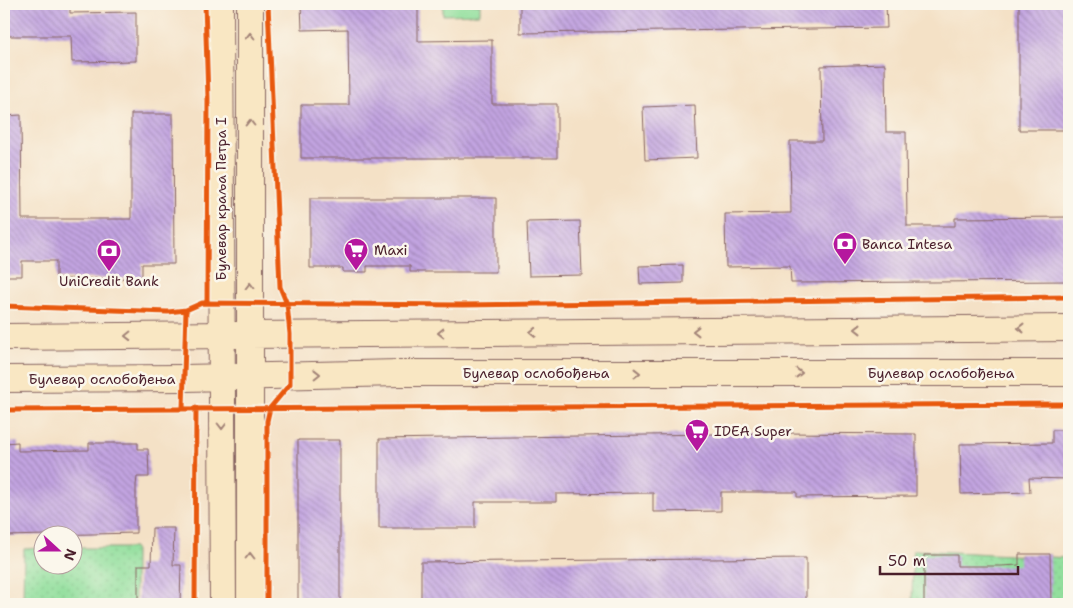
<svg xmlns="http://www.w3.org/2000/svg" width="1073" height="608" viewBox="0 0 1073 608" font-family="'Shantell Sans',sans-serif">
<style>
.grass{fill:url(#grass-dots);stroke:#6e7f64}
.pitch{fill:#92df9d;stroke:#6e7f64}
.building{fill:url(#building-back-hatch)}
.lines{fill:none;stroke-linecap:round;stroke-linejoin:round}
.secondary-casing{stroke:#866361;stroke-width:28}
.secondary{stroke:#f9e7c3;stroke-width:26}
.cycleway-casing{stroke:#fbf7ec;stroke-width:8}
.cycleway{stroke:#e8590c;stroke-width:5}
.oneway{stroke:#a28377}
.labels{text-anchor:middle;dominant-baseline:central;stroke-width:5;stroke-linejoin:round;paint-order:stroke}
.street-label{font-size:14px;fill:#4a1f2b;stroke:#fbf7ec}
.poi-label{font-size:14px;fill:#4a1f2b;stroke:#fbf7ec;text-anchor:start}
</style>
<defs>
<pattern id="grass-dots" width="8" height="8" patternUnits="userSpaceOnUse" patternTransform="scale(1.25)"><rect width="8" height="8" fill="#92df9d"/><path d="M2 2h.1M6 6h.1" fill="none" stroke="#7fbf87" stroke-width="1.8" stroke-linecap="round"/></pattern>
<pattern id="building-back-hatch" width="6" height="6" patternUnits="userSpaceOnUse" patternTransform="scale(1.25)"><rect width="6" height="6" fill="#c2a4e1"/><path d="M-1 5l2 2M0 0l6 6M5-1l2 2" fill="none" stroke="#a085b7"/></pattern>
</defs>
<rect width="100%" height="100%" fill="#fbf7ec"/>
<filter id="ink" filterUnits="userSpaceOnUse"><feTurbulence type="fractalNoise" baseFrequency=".02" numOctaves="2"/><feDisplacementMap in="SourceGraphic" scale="10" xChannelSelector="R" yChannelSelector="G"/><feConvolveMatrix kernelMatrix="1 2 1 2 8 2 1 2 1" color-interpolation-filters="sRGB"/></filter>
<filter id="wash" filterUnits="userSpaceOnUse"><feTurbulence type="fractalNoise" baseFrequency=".0096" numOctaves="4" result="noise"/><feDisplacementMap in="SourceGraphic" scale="20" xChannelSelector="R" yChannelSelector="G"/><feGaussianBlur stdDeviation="1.12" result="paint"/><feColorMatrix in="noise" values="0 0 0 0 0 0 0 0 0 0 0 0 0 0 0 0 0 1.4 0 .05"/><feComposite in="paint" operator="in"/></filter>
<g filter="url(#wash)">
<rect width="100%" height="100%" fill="#f4e1c6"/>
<!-- grass -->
<path class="grass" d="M 42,548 L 42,566 L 72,566 L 73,548 L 135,548 L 135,604 L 23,604 L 24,549 Z
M 913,550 L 1069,558 L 1069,604 L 912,604 Z"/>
<!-- pitch -->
<path class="pitch" d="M 443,4 L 480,4 L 480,14 L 443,15 Z"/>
<g id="blocks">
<!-- building -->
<path class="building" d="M 4,4 L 70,4 L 70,13 L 136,12 L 136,61 L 72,62 L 71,36 L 4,36 Z
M 301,4 L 418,4 L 418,41 L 492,40 L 492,104 L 557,104 L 557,158 L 301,158 L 301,105 L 349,105 L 348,29 L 302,30 Z
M 520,4 L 886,4 L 887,28 L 520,33 Z
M 1019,4 L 1069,4 L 1069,130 L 1019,130 Z
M 885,64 L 886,132 L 906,132 L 907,226 L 955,226 L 955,218 L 1069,217 L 1069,281 L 791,283 L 790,266 L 726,267 L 725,214 L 791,213 L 790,141 L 822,141 L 821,66 Z
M 695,105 L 697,158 L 645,160 L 643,107 Z
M 131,114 L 173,114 L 174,264 L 142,264 L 142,278 L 56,279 L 56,261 L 22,261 L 22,276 L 4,276 L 4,116 L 21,115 L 22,219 L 131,219 Z
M 310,198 L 496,198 L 496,272 L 410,272 L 410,266 L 367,266 L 367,272 L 343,272 L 343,268 L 310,268 Z
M 580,221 L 582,275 L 529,276 L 527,222 Z
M 683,265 L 683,283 L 640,284 L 639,266 Z
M 1052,430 L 1069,430 L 1069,479 L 1029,478 L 1030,492 L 961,494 L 960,444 L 1052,443 Z
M 781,433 L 916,434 L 916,496 L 797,497 L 797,492 L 721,492 L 721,511 L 653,512 L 653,493 L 556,494 L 556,502 L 475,502 L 475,528 L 379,528 L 379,439 Z
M 298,440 L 340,440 L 340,604 L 298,604 Z
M 18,442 L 18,451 L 89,450 L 89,443 L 138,443 L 138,449 L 148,449 L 149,477 L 137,477 L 136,485 L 136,533 L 4,536 L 4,443 Z
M 152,528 L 174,528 L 173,565 L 181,565 L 180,604 L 138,604 L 138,565 L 151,565 Z
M 1019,554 L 1050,554 L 1051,604 L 924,604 L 924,555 L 957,555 L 957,566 L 1001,566 L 1019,565 Z
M 806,558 L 806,604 L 421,604 L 421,562 Z"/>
</g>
</g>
<g filter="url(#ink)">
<use href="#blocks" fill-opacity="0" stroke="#866361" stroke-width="1"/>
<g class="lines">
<defs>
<path id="secondary" d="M 220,4 L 223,604
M 250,4 L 250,604
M 4,337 L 1069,328
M 4,379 L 185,378 L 399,373 L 1069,373"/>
</defs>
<!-- secondary casing -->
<use href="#secondary" class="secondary-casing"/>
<!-- secondary -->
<use href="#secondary" class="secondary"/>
<defs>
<path id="cycleway" d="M 205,4 L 208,98 L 207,303
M 4,306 L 168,312 L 186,310 L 202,303 L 463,305 L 1069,297
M 183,408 L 186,310
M 4,410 L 1069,404
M 195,604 L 196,408
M 267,604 L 267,421 L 270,408 L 290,384 L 290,334 L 287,304 L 280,287 L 268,4"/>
</defs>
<!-- cycleway casing -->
<use href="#cycleway" class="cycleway-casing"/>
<!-- cycleway -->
<use href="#cycleway" class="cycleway"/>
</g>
<!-- one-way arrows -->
<defs><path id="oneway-chevron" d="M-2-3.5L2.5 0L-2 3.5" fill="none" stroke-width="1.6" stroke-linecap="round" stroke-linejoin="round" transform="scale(1.25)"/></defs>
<g class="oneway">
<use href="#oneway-chevron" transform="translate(250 36) rotate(-90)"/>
<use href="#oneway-chevron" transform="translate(250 123) rotate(-90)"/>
<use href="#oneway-chevron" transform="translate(250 286) rotate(-90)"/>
<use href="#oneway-chevron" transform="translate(1021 328) rotate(180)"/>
<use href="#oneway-chevron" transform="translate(858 329) rotate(180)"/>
<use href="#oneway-chevron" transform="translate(696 331) rotate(180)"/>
<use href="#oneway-chevron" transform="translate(533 332) rotate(180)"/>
<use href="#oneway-chevron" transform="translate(441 333) rotate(179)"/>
<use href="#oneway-chevron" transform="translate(128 336) rotate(179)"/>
<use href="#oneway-chevron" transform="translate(637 373)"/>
<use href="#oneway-chevron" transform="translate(799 373)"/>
<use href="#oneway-chevron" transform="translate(317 374) rotate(-1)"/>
<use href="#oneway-chevron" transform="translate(222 426) rotate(90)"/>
<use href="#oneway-chevron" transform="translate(250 556) rotate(-90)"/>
</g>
</g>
<!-- icons -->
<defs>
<symbol id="bank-pin" viewBox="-11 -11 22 30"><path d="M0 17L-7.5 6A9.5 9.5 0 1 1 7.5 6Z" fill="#b5179e" stroke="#fbf7ec"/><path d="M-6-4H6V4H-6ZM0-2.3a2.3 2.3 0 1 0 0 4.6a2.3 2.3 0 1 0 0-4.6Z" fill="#fff"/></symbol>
<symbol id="supermarket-pin" viewBox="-11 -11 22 30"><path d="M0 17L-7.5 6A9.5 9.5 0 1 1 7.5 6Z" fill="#b5179e" stroke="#fbf7ec"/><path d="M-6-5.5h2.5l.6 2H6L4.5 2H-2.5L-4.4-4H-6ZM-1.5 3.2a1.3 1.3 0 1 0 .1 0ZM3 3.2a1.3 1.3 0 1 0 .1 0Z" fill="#fff"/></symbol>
</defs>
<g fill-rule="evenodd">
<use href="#bank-pin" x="831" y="230" width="28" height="38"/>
<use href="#supermarket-pin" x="342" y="236" width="28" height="38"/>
<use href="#bank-pin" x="95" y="237" width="28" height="38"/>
<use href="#supermarket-pin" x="683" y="417" width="28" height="38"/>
</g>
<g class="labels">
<!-- street labels -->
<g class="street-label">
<text transform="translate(221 199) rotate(-90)">Булевар краља Петра I</text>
<text x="536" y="373">Булевар ослобођења</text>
<text x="941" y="373">Булевар ослобођења</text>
<text x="102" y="379">Булевар ослобођења</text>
</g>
<!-- poi labels -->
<g class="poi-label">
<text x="862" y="244">Banca Intesa</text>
<text x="374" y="250">Maxi</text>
<text x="109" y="281" text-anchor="middle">UniCredit Bank</text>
<text x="714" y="431">IDEA Super</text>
</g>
</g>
<!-- margin -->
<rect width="1073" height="608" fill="none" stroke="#fbf7ec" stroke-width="20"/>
<!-- north arrow -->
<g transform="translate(58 550) rotate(111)"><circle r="24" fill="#fbf7ec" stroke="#b4a19f"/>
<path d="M0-4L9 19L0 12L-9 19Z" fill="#b5179e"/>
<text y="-8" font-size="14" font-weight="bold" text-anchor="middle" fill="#4a1f2b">N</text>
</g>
<!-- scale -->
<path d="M880 566v8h138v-8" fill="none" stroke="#4a1f2b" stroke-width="2.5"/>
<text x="888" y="566" font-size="15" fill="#4a1f2b" stroke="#fbf7ec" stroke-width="4" paint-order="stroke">50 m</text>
</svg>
